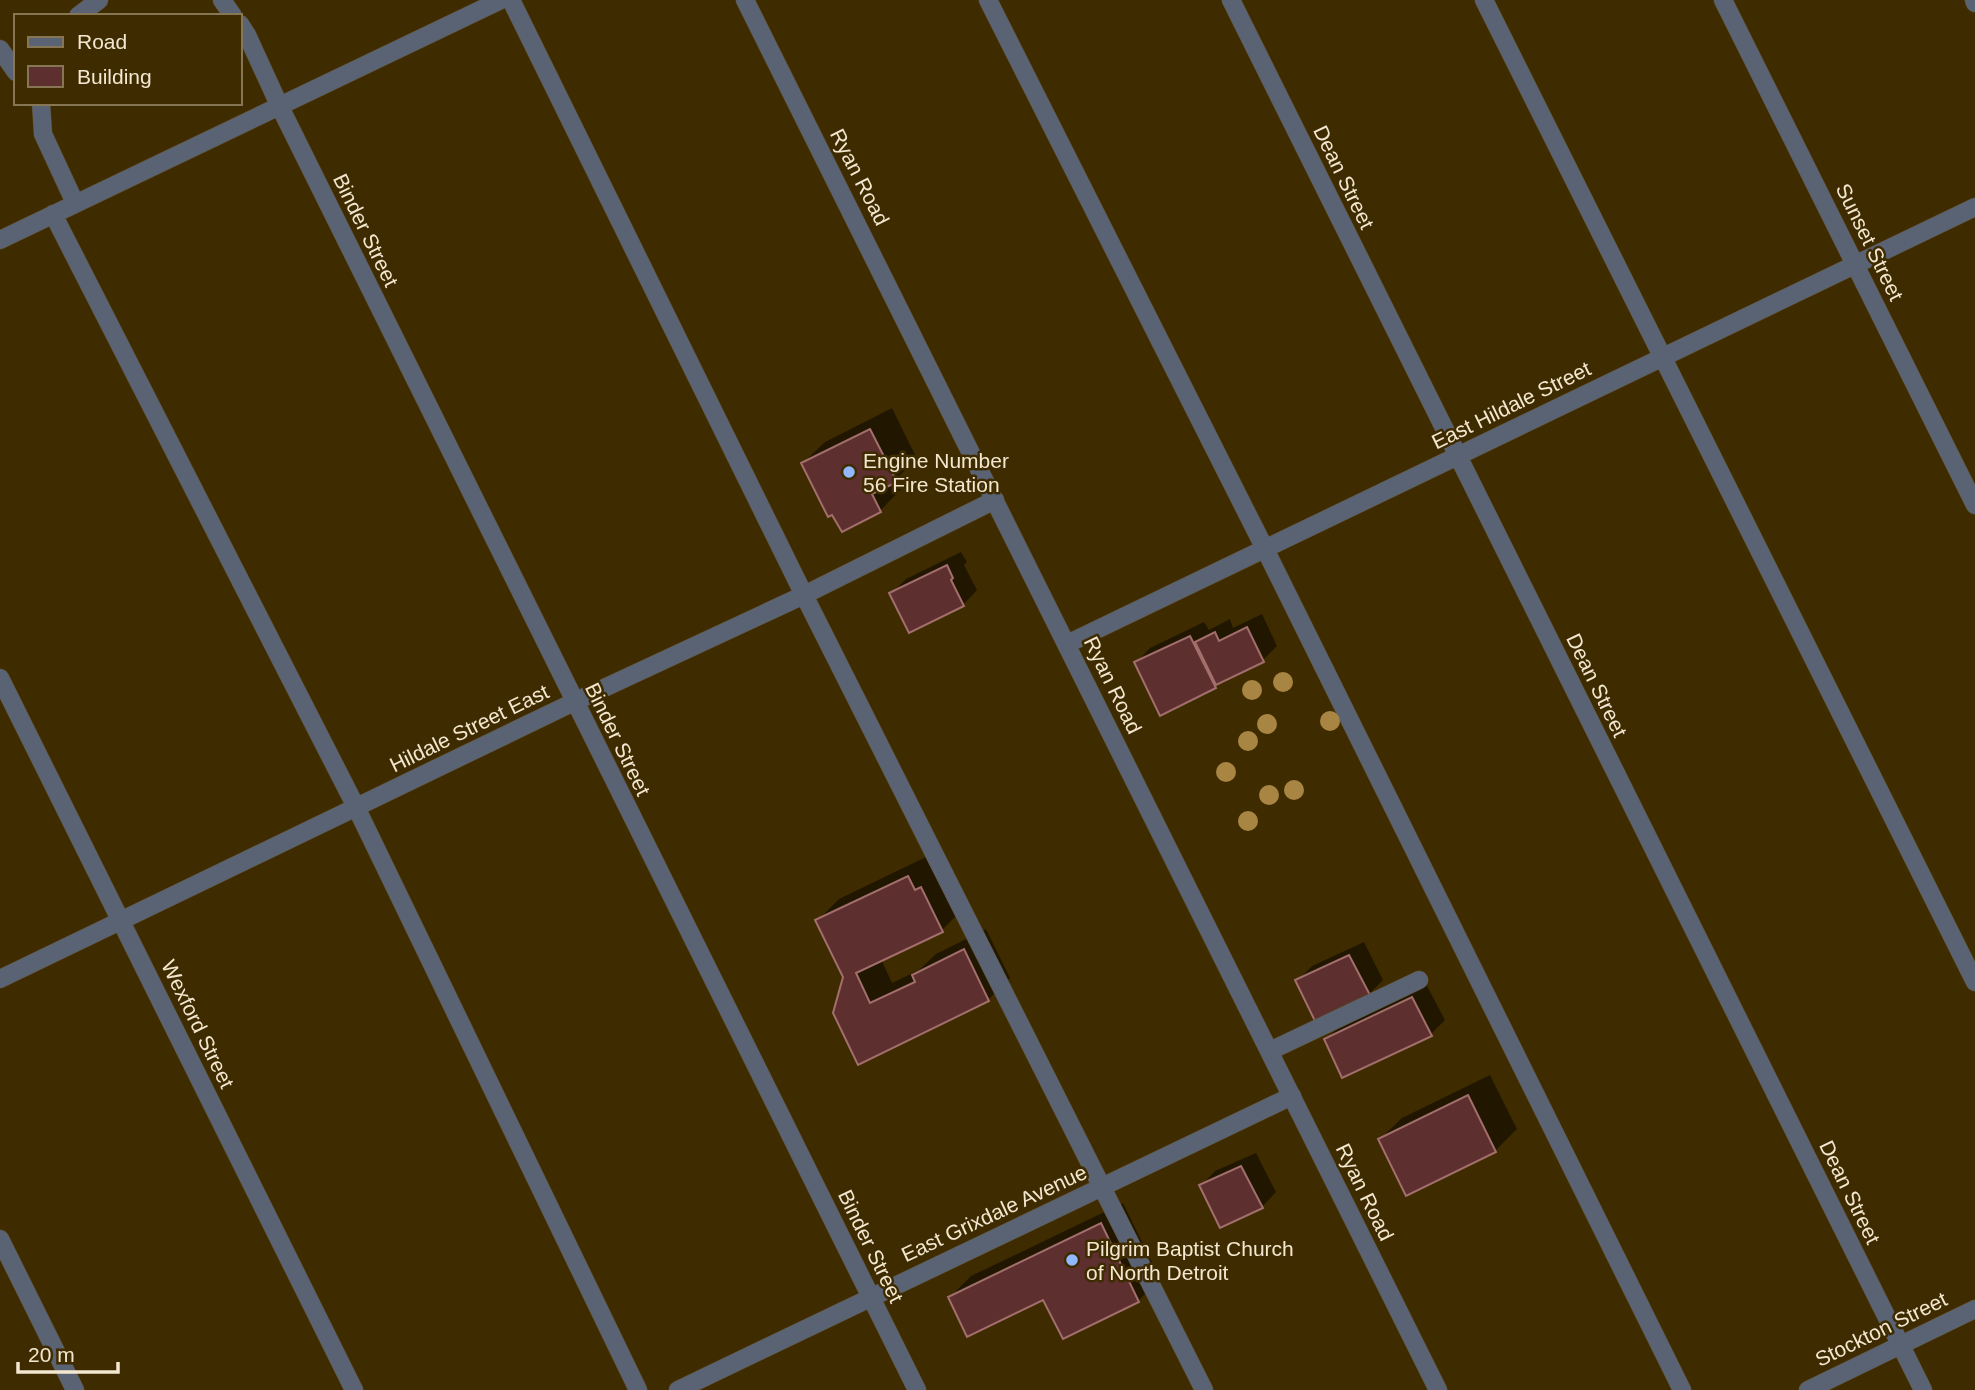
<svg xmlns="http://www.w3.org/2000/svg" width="1975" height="1390" viewBox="0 0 1975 1390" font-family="Helvetica,sans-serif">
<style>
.shadow{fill:#0007}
.building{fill:#5d302f;stroke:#a26f6d;stroke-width:2}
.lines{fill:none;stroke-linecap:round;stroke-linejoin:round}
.service-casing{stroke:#5c4921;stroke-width:19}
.minor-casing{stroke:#5c4921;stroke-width:19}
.tertiary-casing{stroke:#5c4921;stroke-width:19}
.service{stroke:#5a6374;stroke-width:18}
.minor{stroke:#5a6374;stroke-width:18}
.tertiary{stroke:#5a6374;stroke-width:18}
.tree{fill:#a88542}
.poi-dot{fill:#91b8fd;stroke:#3f2b00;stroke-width:2.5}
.labels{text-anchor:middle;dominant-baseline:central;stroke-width:5;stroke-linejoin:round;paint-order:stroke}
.street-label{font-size:21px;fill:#f3e7d0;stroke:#3f2b00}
.poi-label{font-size:21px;fill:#f3e7d0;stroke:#3f2b00;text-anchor:start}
</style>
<rect width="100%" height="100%" fill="#3f2b00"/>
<!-- shadow -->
<path class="shadow" d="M 892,408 L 917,459 L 896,479 L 901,489 L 880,511 L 833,512 L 803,463 L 825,442 Z
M 961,552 L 967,562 L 964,565 L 977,590 L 963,605 L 891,594 L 906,579 Z
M 1262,614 L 1277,646 L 1263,660 L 1161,713 L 1136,663 L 1150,648 L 1204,622 L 1209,630 L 1230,619 L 1233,628 Z
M 930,855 L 963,909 L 942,930 L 881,959 L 892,983 L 919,970 L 936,954 L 986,929 L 1010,978 L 988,1000 L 859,1063 L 845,977 L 817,921 L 839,899 Z
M 1364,942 L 1383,980 L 1369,994 L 1298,980 L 1312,966 Z
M 1426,984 L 1445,1020 L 1431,1034 L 1326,1040 L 1340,1025 Z
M 1490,1075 L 1517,1129 L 1495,1151 L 1380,1139 L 1402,1118 Z
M 1256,1153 L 1276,1192 L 1262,1207 L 1201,1186 L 1215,1171 Z
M 1123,1203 L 1160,1279 L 1138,1301 L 1044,1297 L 950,1297 L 971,1276 Z"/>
<!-- building -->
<path class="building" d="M 870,429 L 897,482 L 872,494 L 881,512 L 842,532 L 832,515 L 828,517 L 801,463 Z
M 947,565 L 953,578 L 951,580 L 964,606 L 909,633 L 889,593 Z
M 1247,627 L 1264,662 L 1216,685 L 1195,642 L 1215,632 L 1219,641 Z
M 1190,636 L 1216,688 L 1160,716 L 1134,662 Z
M 908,876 L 915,890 L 921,887 L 943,932 L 856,973 L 870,1003 L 915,982 L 912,975 L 964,949 L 989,1001 L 858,1065 L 833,1013 L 843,977 L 815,920 Z
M 1349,955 L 1370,995 L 1315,1021 L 1295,980 Z
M 1412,997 L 1432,1036 L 1342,1078 L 1324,1039 Z
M 1468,1095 L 1496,1152 L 1406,1196 L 1378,1139 Z
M 1241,1166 L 1263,1208 L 1220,1228 L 1199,1185 Z
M 1101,1223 L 1139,1302 L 1063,1339 L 1043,1300 L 967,1337 L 948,1297 Z"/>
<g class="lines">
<defs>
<path id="service" d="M 222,0 L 233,16
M 511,0 L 804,595 L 1204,1390
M 988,0 L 1265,549 L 1682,1390
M 1484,0 L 1975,982
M 1974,0 L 1975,3
M 78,16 L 99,0
M 240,24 L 247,35 L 280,107
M 0,49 L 16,72
M 41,103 L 43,134 L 75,203
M 53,214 L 356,807 L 638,1390
M 1270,1051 L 1419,980
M 0,1239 L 75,1390"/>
<path id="minor" d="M 1231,0 L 1923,1390
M 1723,0 L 1975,505
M 280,107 L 917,1390
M 0,240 L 501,0
M 1067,644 L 1975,207
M 0,678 L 354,1390
M 0,979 L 574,702 L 804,595 L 995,500
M 678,1390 L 1292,1096
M 1808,1390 L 1975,1309"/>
<path id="tertiary" d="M 745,0 L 1438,1390"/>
</defs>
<!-- service casing -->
<use href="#service" class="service-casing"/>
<!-- minor casing -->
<use href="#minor" class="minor-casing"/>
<!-- tertiary casing -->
<use href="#tertiary" class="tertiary-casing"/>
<!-- service -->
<use href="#service" class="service"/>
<!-- minor -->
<use href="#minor" class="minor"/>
<!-- tertiary -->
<use href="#tertiary" class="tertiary"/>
</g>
<!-- trees -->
<g class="tree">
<circle cx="1283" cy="682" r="10"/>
<circle cx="1252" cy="690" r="10"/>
<circle cx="1330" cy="721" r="10"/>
<circle cx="1267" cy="724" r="10"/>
<circle cx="1248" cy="741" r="10"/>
<circle cx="1226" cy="772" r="10"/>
<circle cx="1294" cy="790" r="10"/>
<circle cx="1269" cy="795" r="10"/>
<circle cx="1248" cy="821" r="10"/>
</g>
<!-- markers -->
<g class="poi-dot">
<circle cx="849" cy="472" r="7"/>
<circle cx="1072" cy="1260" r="7"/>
</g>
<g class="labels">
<!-- street labels -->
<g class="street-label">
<text transform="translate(860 177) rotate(63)">Ryan Road</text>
<text transform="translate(1344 177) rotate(64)">Dean Street</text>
<text transform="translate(366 230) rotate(64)">Binder Street</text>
<text transform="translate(1870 242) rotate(64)">Sunset Street</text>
<text transform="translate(1511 405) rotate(-26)">East Hildale Street</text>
<text transform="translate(1113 685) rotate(64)">Ryan Road</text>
<text transform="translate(1597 685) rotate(64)">Dean Street</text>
<text transform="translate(469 728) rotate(-26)">Hildale Street East</text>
<text transform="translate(618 739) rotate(64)">Binder Street</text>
<text transform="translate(198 1024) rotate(64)">Wexford Street</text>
<text transform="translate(1365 1192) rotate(64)">Ryan Road</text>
<text transform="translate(1850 1192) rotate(64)">Dean Street</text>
<text transform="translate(994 1213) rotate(-25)">East Grixdale Avenue</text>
<text transform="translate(871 1246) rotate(64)">Binder Street</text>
<text transform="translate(1881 1329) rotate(-26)">Stockton Street</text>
</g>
<!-- poi labels -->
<g class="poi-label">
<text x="863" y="460">Engine Number<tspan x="863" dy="24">56 Fire Station</tspan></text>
<text x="1086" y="1248">Pilgrim Baptist Church<tspan x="1086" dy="24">of North Detroit</tspan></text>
</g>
</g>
<!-- legend -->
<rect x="14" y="14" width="228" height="91" fill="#3f2b00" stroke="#877653" stroke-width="2"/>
<rect x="28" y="37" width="35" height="10" fill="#5a6374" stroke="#877653" stroke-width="2"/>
<text x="77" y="49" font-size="21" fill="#f3e7d0">Road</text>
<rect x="28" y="66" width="35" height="21" fill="#5d302f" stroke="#877653" stroke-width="2"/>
<text x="77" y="84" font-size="21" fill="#f3e7d0">Building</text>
<!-- scale -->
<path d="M18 1362v10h100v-10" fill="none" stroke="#f3e7d0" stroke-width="3.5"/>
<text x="28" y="1362" font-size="21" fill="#f3e7d0" stroke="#3f2b00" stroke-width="5" paint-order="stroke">20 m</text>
</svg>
